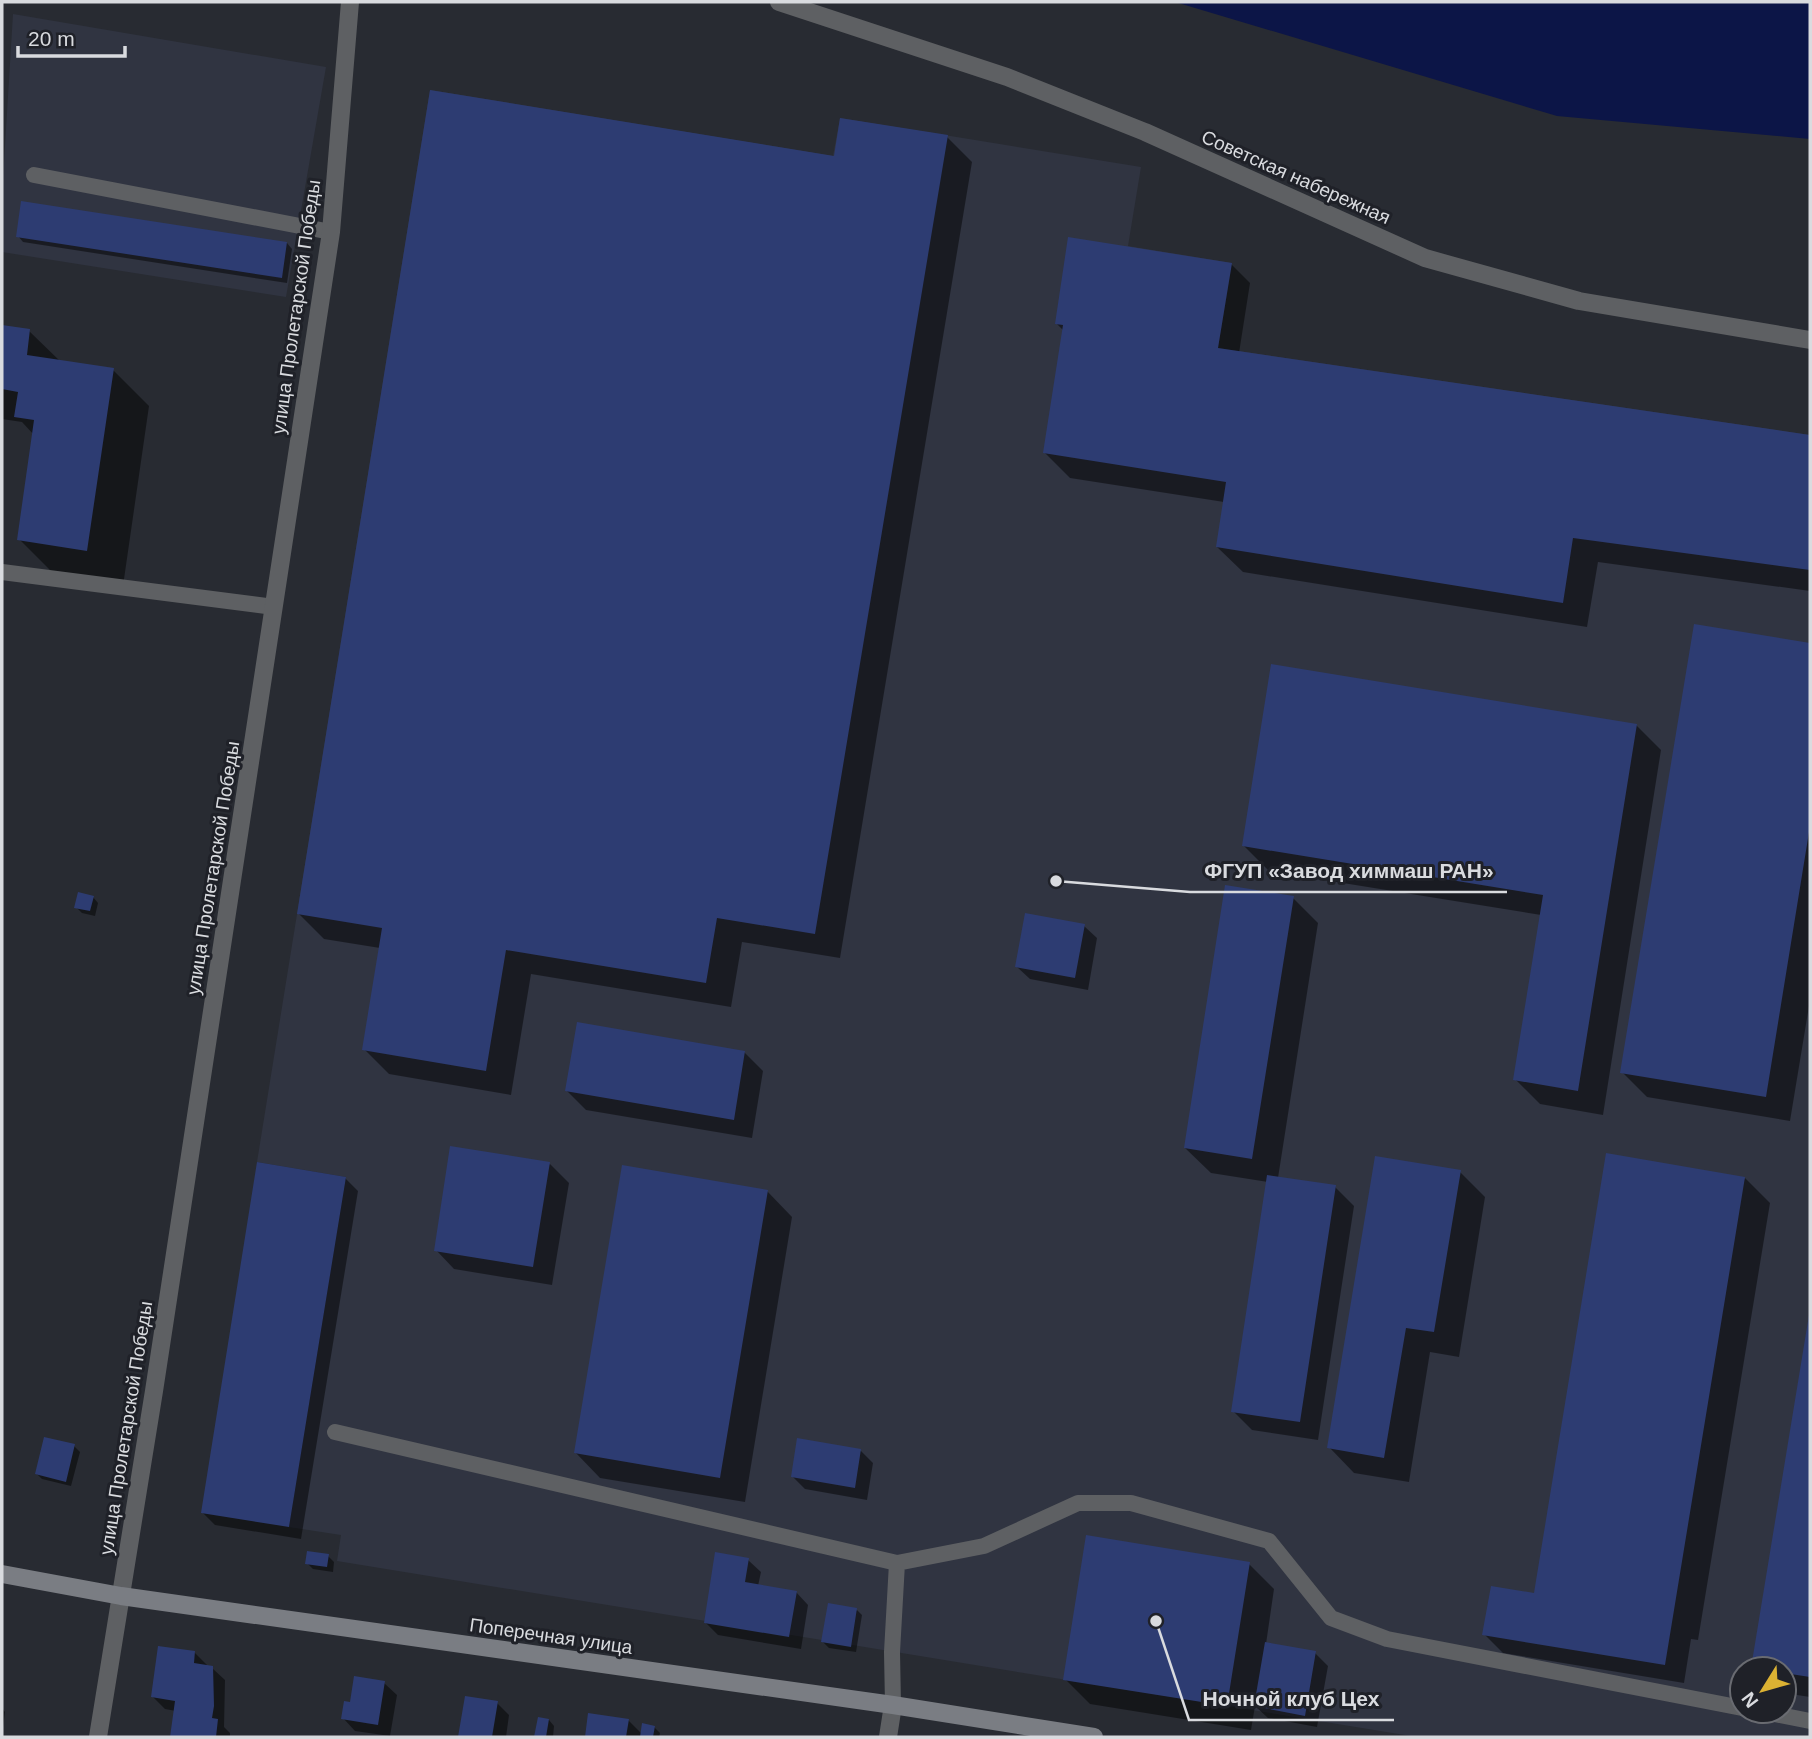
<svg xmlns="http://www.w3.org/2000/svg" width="1812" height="1739" viewBox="0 0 1812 1739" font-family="Helvetica,sans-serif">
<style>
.built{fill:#303441;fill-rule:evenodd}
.water{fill:#0c1547}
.shadow{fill:#0007}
.building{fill:#2d3c72}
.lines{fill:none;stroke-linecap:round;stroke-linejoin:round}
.lane{stroke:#5e6063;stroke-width:16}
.street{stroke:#5e6063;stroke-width:18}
.secondary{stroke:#7a7d83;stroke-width:18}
.labels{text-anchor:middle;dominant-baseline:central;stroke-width:6;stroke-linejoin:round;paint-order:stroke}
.street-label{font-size:19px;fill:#d9dbdf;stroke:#1f2128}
.leader{fill:none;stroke:#d9dbdf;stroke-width:2.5}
.callout-dot{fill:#d9dbdf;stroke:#1f2128;stroke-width:2.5}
.callout-label{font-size:21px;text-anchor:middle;font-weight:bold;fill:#d9dbdf;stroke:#1f2128;stroke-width:6;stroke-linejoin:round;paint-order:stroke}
</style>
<rect width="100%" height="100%" fill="#282b32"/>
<!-- built -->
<path class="built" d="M 13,14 L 326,67 L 286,297 L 2,252 L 2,195 Z
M 430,90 L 833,156 L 840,118 L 1141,167 L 1128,246 L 1232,263 L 1218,348 L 1810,435 L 1810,1737 L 1417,1737 L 337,1561 L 341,1535 L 289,1527 L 346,1177 L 257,1162 ZM 1742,1669 L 1784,1669 L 1784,1711 L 1742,1711 Z"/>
<!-- water -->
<path class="water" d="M 1175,2 L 1810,2 L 1810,139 L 1557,116 Z"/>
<!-- shadow -->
<path class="shadow" d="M 947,137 L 972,162 L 840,958 L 742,942 L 731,1007 L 531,974 L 511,1095 L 389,1074 L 364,1049 L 380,948 L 324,939 L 299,914 L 835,158 Z
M 18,236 L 287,243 L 292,249 L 287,283 L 23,242 Z
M 1231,264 L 1250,283 L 1239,353 L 1810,437 L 1810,591 L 1598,562 L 1587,627 L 1243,572 L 1217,547 L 1224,502 L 1070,478 L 1045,453 L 1064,331 L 1057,324 Z
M 2,327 L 29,331 L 61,362 L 113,370 L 149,406 L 123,586 L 55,575 L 19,539 L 34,435 L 22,422 L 2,419 Z
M 1695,626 L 1810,645 L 1810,1000 L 1790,1121 L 1647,1097 L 1622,1072 Z
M 1636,725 L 1661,750 L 1603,1115 L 1540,1104 L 1515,1079 L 1541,915 L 1269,871 L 1244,846 Z
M 93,897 L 98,903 L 95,916 L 82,913 L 76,907 Z
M 1293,898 L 1318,923 L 1278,1178 L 1335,1187 L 1354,1206 L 1318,1440 L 1252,1430 L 1233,1411 L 1268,1182 L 1211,1173 L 1185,1148 Z
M 1084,926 L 1097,938 L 1088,990 L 1030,979 L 1017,967 Z
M 744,1052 L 763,1071 L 752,1138 L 586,1110 L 567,1091 Z
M 550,1164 L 569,1183 L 552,1285 L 454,1269 L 436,1250 Z
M 1460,1172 L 1485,1197 L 1459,1357 L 1430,1352 L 1409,1482 L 1354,1473 L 1329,1447 Z
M 345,1178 L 358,1191 L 301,1539 L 215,1525 L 203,1513 Z
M 1745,1178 L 1770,1203 L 1698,1640 L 1691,1639 L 1684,1683 L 1503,1653 L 1484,1634 L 1539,1595 Z
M 767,1191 L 792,1217 L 745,1502 L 600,1478 L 575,1452 Z
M 1810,1317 L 1810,1697 L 1784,1693 L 1784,1669 L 1755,1669 L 1753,1667 Z
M 74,1446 L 80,1452 L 71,1486 L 42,1479 L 36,1473 Z
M 861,1451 L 873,1463 L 867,1500 L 805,1489 L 793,1477 Z
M 328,1556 L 334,1562 L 333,1572 L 313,1569 L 307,1563 Z
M 748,1560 L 761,1572 L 758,1586 L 796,1592 L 808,1605 L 801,1649 L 718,1635 L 705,1622 Z
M 1249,1564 L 1274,1589 L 1266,1644 L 1315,1653 L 1328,1666 L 1317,1727 L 1268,1718 L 1255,1706 L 1251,1730 L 1090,1704 L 1065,1679 Z
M 857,1610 L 862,1615 L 856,1652 L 829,1648 L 823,1642 Z
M 194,1652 L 207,1665 L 207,1667 L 212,1668 L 225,1680 L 224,1727 L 230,1733 L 230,1737 L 172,1737 L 176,1711 L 165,1709 L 153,1697 Z
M 384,1683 L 397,1695 L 390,1736 L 355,1731 L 343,1718 L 351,1704 Z
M 466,1698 L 497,1703 L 509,1715 L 506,1737 L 459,1737 Z
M 2,1708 L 5,1712 L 2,1735 Z
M 589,1715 L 628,1720 L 642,1734 L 654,1727 L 660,1733 L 659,1737 L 586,1737 Z
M 539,1719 L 549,1720 L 554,1726 L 553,1737 L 536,1737 Z"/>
<!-- building -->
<path class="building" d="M 430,90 L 834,156 L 840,118 L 948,135 L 815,934 L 717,918 L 706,983 L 506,950 L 486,1071 L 362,1050 L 382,928 L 297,914 Z
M 21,201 L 287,242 L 282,278 L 16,237 Z
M 1068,237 L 1232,263 L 1218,348 L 1810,435 L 1810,570 L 1573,538 L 1563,603 L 1216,547 L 1226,482 L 1043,453 L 1063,325 L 1055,324 Z
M 2,325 L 30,329 L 27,355 L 114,368 L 87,551 L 17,540 L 34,420 L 14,417 L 18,392 L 2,389 Z
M 1694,624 L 1810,643 L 1810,826 L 1766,1097 L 1620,1073 Z
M 1271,664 L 1637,724 L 1578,1091 L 1513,1080 L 1543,895 L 1242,846 Z
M 1225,885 L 1294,896 L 1252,1159 L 1184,1148 Z
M 78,892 L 94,896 L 90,911 L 74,908 Z
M 1025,913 L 1085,924 L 1075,978 L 1015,967 Z
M 577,1022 L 745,1051 L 734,1120 L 565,1091 Z
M 450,1146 L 550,1162 L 533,1267 L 434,1251 Z
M 1606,1153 L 1745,1177 L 1665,1665 L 1482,1635 L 1491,1586 L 1534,1593 Z
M 1375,1156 L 1461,1170 L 1434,1332 L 1406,1328 L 1384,1458 L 1327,1448 Z
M 257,1162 L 346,1177 L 289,1527 L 201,1513 Z
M 622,1165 L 768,1190 L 720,1478 L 574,1453 Z
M 1267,1175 L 1336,1185 L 1300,1422 L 1231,1412 Z
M 1809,1315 L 1810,1315 L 1810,1677 L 1784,1673 L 1784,1669 L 1751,1668 Z
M 44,1437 L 75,1444 L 66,1482 L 35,1474 Z
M 797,1438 L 861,1449 L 855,1488 L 791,1477 Z
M 1086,1535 L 1250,1562 L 1227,1706 L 1063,1680 Z
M 307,1551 L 329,1554 L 327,1567 L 305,1564 Z
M 715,1552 L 749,1558 L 745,1582 L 797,1591 L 789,1637 L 704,1623 Z
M 828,1603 L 857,1608 L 851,1647 L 821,1642 Z
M 1265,1642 L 1316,1651 L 1305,1716 L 1254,1706 Z
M 158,1646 L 195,1651 L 194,1663 L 213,1666 L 214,1706 L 212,1718 L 218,1719 L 216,1737 L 170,1737 L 175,1701 L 151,1697 Z
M 354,1676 L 385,1681 L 378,1725 L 341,1719 L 344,1701 L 350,1702 Z
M 465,1696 L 498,1701 L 492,1737 L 458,1737 Z
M 588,1713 L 629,1719 L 626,1737 L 585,1737 Z
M 538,1717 L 549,1719 L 546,1737 L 534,1737 Z
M 642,1723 L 655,1726 L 653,1737 L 640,1737 Z"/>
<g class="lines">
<!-- lane -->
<path class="lane" d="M 34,175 L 331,232
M 2,572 L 274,607
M 335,1432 L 897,1563 L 984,1546 L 1078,1503 L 1131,1503 L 1269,1541 L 1331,1618 L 1387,1639 L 1742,1708
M 893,1705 L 892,1652 L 897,1563
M 1760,1711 L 1810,1721"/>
<!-- street -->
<path class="street" d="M 779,2 L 1007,77 L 1145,132 L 1425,258 L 1579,301 L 1810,340
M 98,1737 L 154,1391 L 331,232 L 350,2
M 888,1737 L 893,1705"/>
<!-- secondary -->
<path class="secondary" d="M 2,1574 L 121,1596 L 893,1705 L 1094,1737"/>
</g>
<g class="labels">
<!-- street labels -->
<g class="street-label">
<text transform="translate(1296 177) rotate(24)">Советская набережная</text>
<text transform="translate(296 307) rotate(-82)">улица Пролетарской Победы</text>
<text transform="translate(213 868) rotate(-81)">улица Пролетарской Победы</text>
<text transform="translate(126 1428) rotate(-81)">улица Пролетарской Победы</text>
<text transform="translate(551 1636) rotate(8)">Поперечная улица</text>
</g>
</g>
<!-- callouts -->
<path class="leader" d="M1056 881L1190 892H1507M1156 1621L1189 1720H1394"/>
<g class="callout-dot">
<circle cx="1056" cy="881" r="7"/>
<circle cx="1156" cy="1621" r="7"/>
</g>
<g class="callout-label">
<text x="1349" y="878">ФГУП «Завод химмаш РАН»</text>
<text x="1291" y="1706">Ночной клуб Цех</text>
</g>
<!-- border -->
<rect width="1812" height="1739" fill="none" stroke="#d9dbdf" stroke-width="7"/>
<!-- north arrow -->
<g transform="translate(1763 1690) rotate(233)"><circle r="33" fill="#1f2128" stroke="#696b71" stroke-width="2"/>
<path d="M0-5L12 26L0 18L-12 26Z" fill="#dcb233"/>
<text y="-10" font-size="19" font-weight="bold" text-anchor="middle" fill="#d9dbdf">N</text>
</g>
<!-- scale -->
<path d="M18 46v10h107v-10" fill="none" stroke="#d9dbdf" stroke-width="3.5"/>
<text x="28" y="46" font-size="21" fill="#d9dbdf" stroke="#1f2128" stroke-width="5" paint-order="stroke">20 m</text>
</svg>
